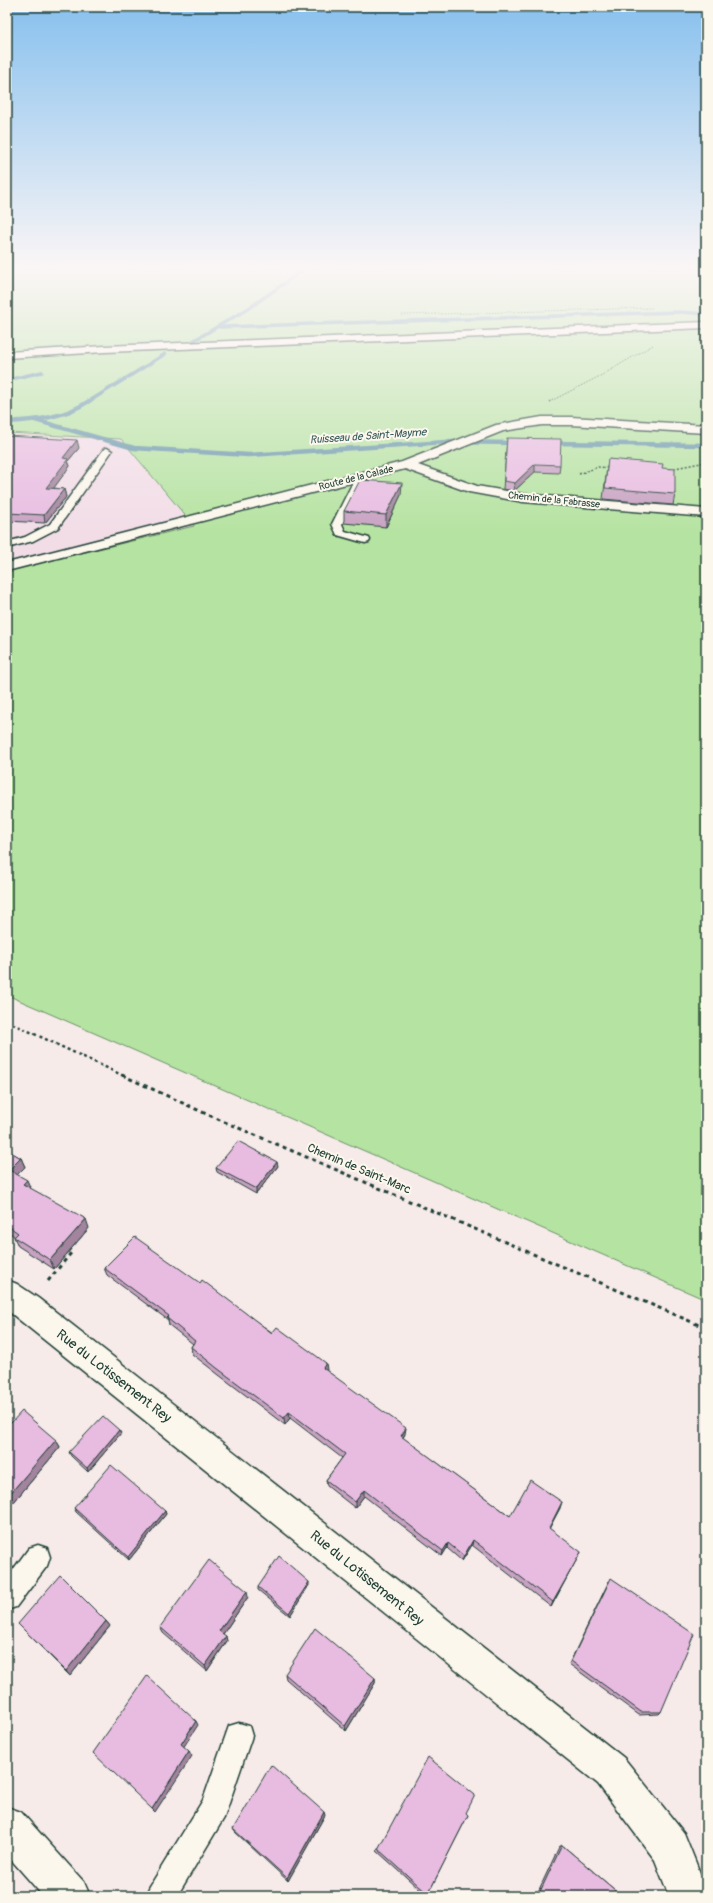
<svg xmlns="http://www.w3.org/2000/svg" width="713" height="1903" viewBox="0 0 713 1903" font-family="Pangolin,sans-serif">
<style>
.built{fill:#f2dde7}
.green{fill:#b5e3a1;stroke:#6a906a}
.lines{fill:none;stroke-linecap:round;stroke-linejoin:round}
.stream-far1{stroke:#6796a9;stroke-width:3.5}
.stream{stroke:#6796a9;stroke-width:4.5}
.lane-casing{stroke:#1f3d34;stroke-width:3}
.street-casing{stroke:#1f3d34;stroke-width:3}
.primary-casing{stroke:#1f3d34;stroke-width:3}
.path-far3{stroke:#1f3d34;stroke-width:1;stroke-dasharray:1.5 1.5;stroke-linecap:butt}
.path-far2{stroke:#1f3d34;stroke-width:1.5;stroke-dasharray:2 2;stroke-linecap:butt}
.path-far1{stroke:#1f3d34;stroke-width:2.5;stroke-dasharray:3 3;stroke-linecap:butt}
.path{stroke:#1f3d34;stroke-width:3;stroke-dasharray:4 4;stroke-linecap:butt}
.lane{fill:#fbf7ec;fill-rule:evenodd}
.street{fill:#fbf7ec;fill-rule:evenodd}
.primary{fill:#fbf7ec;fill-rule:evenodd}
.wall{fill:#c8a2c2;stroke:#1f3d34}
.shaded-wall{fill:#a2849e;stroke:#1f3d34}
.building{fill:#e8bce1;stroke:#1f3d34}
.labels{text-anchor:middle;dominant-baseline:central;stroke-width:4;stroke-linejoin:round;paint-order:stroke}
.far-street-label{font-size:10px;fill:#1f3d34;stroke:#fbf7ec}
.far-water-label{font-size:11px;font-style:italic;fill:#375b5b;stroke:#fbf7ec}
.street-label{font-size:12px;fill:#1f3d34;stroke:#fbf7ec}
.near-street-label{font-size:14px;fill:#1f3d34;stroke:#fbf7ec}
</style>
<rect width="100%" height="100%" fill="#f7ebea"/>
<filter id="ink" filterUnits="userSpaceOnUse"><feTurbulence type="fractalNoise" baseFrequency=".025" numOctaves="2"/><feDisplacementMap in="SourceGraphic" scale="8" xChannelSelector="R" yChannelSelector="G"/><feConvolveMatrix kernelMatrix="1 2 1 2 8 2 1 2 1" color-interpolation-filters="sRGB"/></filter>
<g filter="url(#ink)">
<!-- built -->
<path class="built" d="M 7,433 L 121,439 L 194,526 L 7,571 Z"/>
<!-- green -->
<path class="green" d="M 8,268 L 706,268 L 706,1300 L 7,995 L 7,571 L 194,526 L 121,439 L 7,433 Z"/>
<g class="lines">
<!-- stream-far1 -->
<path class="stream-far1" d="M 220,327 L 680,312 L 706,314
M 193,341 L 249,308 L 302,271 L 300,268
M 7,380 L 42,372
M 88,402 L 165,354"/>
<!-- stream -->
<path class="stream" d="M 35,420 L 134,448 L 249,455 L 446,442 L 516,443
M 7,422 C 37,420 64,418 89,401
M 551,443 L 706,445"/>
<defs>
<path id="lane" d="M 107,448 L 112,451 L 58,528 L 33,541 L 7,548 L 7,542 L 25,537 L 50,524 L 104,449 Z
M 361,473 L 366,476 L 342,524 L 345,531 L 369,538 L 370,540 L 369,542 L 365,543 L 337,535 L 332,524 L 356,476 Z
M 38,1545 L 47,1548 L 50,1557 L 47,1566 L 16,1607 L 7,1610 L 7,1578 L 29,1548 Z
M 239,1723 L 249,1726 L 252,1736 L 224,1818 L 177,1896 L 145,1896 L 150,1886 L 203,1800 L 229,1726 Z"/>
<path id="street" d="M 542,417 L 571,417 L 706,425 L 706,433 L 571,425 L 542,425 L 503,431 L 418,465 L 477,486 L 523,494 L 706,509 L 706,517 L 523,502 L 469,492 L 405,469 L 7,571 L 7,563 L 402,462 L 496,425 Z
M 7,1280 L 17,1284 L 38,1298 L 624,1758 L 684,1833 L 706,1888 L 706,1896 L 669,1896 L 655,1860 L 598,1784 L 7,1310 Z
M 7,1807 L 21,1812 L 84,1882 L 90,1896 L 43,1896 L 7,1855 Z"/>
<path id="primary" d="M 706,322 L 706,328 L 105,352 L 7,358 L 7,352 L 105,346 Z"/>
</defs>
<!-- lane casing -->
<use href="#lane" class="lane-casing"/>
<!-- street casing -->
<use href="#street" class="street-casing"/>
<!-- primary casing -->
<use href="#primary" class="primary-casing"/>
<!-- path-far3 -->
<path class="path-far3" d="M 402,315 L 652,308
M 549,402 L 602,375 L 653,345"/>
<!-- path-far2 -->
<path class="path-far2" d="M 549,402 L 550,401
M 670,469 L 706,462
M 579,474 L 598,467 L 610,468"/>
<!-- path-far1 -->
<path class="path-far1" d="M 7,1021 L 124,1076"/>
<!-- path -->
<path class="path" d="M 122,1075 L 213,1117 L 706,1328
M 48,1281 L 71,1253"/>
<!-- lane -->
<use href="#lane" class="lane"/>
<!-- street -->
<use href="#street" class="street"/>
<!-- primary -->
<use href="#primary" class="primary"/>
</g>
<!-- wall -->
<path class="wall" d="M 7,436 L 79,448 L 68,461 L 70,466 L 53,488 L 64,489 L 66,497 L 45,523 L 7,521 Z
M 507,438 L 560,465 L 559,473 L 535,472 L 514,491 L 503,489 Z
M 608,459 L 662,468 L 675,494 L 673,505 L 603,499 Z
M 401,495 L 386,527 L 344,523 L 344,511 Z
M 7,1150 L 21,1158 L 25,1167 L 17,1174 L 30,1189 L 89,1228 L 54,1269 L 18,1246 L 14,1237 L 14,1236 L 7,1231 Z
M 278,1166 L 256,1194 L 217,1172 L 216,1168 Z
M 104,1268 L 200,1283 L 327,1370 L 326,1370 L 405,1434 L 403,1438 L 510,1516 L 560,1508 L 549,1528 L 578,1557 L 551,1607 L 472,1545 L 462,1561 L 447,1548 L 442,1556 L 364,1496 L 355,1508 L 327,1486 L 326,1480 L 342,1458 L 290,1418 L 285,1425 L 219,1375 L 192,1354 L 191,1347 L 193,1344 L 169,1325 L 168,1320 L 107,1275 Z
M 7,1420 L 11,1423 L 56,1440 L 60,1447 L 13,1503 L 7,1498 Z
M 121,1433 L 88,1472 L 71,1456 L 69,1452 Z
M 74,1508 L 165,1511 L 166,1514 L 129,1560 L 76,1512 Z
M 609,1581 L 661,1712 L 659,1714 L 639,1715 L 569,1664 Z
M 309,1585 L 290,1616 L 258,1590 L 258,1587 Z
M 248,1597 L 223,1634 L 227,1641 L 207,1671 L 163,1633 L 160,1627 Z
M 106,1621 L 110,1626 L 70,1676 L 18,1624 Z
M 285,1674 L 375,1678 L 375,1683 L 346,1731 L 286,1679 Z
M 466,1813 L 468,1815 L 427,1896 L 377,1851 L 378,1849 Z
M 325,1815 L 288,1881 L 235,1832 L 233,1829 Z
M 562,1845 L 622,1896 L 536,1896 L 559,1847 Z"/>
<!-- shaded-wall -->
<path class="shaded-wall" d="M 77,440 L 79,448 L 68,461 L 70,466 L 48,496 L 46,488 L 63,458 Z
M 535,464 L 535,472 L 514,491 L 515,483 Z
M 402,483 L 401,495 L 386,527 L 386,515 Z
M 64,489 L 66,497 L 45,523 L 44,515 Z
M 21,1158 L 25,1167 L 13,1179 L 9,1170 Z
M 277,1162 L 278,1166 L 256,1194 L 256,1189 Z
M 27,1180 L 31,1189 L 23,1184 Z
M 86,1219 L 89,1228 L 54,1269 L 50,1260 Z
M 326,1363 L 327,1370 L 323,1374 L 323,1368 Z
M 289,1412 L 290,1418 L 285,1425 L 284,1418 Z
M 406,1428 L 405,1434 L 400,1442 L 401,1436 Z
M 119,1430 L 121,1433 L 88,1472 L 87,1468 Z
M 56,1440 L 60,1447 L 13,1503 L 8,1496 Z
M 364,1490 L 364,1496 L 355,1508 L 355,1502 Z
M 562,1502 L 560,1508 L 547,1533 L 549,1528 Z
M 165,1511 L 166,1514 L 129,1560 L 128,1557 Z
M 473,1540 L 472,1545 L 462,1561 L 464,1556 Z
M 448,1543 L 447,1548 L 442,1556 L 443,1551 Z
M 581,1552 L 578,1557 L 551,1607 L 553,1602 Z
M 309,1582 L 309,1585 L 290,1616 L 289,1613 Z
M 247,1591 L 248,1597 L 221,1637 L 219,1631 Z
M 106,1621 L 110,1626 L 70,1676 L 66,1671 Z
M 226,1636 L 227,1641 L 207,1671 L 205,1666 Z
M 375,1678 L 375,1683 L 346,1731 L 345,1726 Z
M 196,1721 L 198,1725 L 183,1748 L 181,1744 Z
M 189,1751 L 192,1756 L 155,1812 L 152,1809 Z
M 324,1812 L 325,1815 L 288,1881 L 287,1878 Z"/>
<!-- building -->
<path class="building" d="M 7,436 L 77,440 L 63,458 L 68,459 L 46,488 L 64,489 L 44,515 L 7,513 Z
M 507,438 L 561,439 L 560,465 L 535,464 L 515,483 L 504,481 Z
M 608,459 L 663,464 L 662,468 L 675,469 L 675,494 L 605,488 Z
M 360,480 L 402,483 L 386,515 L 344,511 Z
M 238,1141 L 277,1162 L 256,1189 L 216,1168 Z
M 7,1150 L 21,1158 L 9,1170 L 27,1180 L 23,1184 L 86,1219 L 50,1260 L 14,1237 L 18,1233 L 7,1225 Z
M 135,1237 L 200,1283 L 202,1280 L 272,1333 L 277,1327 L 326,1363 L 323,1368 L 406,1428 L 401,1436 L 510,1516 L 530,1480 L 562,1502 L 549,1528 L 581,1552 L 553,1602 L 473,1540 L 464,1556 L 448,1543 L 443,1551 L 364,1490 L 355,1502 L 326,1480 L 345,1454 L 289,1412 L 284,1418 L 217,1368 L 191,1347 L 195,1341 L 167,1318 L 169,1316 L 104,1268 Z
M 22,1411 L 56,1440 L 8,1496 L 7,1495 L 7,1420 L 11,1423 Z
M 103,1416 L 119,1430 L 87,1468 L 69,1452 Z
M 111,1465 L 165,1511 L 128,1557 L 74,1508 Z
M 279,1556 L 309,1582 L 289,1613 L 258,1587 Z
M 209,1560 L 247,1591 L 219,1631 L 226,1636 L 205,1666 L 160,1627 Z
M 60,1575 L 106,1621 L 66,1671 L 18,1624 Z
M 611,1578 L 694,1634 L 661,1712 L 641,1712 L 571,1661 Z
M 315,1628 L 375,1678 L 345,1726 L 285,1674 Z
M 147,1676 L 196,1721 L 181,1744 L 189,1751 L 152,1809 L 93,1753 Z
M 428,1757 L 475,1795 L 466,1813 L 468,1815 L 428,1894 L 378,1849 Z
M 271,1765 L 324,1812 L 287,1878 L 233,1829 Z
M 562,1845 L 622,1896 L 538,1896 Z"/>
</g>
<!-- sky -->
<linearGradient id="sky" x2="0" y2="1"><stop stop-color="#87c0ee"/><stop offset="0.5" stop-color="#fbf6f6"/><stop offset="1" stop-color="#fbf6f6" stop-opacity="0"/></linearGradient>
<rect width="713" height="535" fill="url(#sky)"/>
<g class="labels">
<!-- far-street labels -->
<g class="far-street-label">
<text transform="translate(356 478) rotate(-14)">Route de la Calade</text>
<text transform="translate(554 500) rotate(6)">Chemin de la Fabrasse</text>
</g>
<!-- far-water labels -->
<g class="far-water-label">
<text transform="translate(368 436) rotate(-4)">Ruisseau de Saint-Mayme</text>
</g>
<!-- street labels -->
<g class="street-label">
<text transform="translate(359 1169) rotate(23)">Chemin de Saint-Marc</text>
</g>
<!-- near-street labels -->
<g class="near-street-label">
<text transform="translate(114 1376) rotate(38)">Rue du Lotissement Rey</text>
<text transform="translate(367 1578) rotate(39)">Rue du Lotissement Rey</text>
</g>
</g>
<!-- margin -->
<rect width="713" height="1903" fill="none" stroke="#fbf7ec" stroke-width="24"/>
<rect x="12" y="12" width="689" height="1879" fill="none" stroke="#1f3d34" stroke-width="1.5" filter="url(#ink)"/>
</svg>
